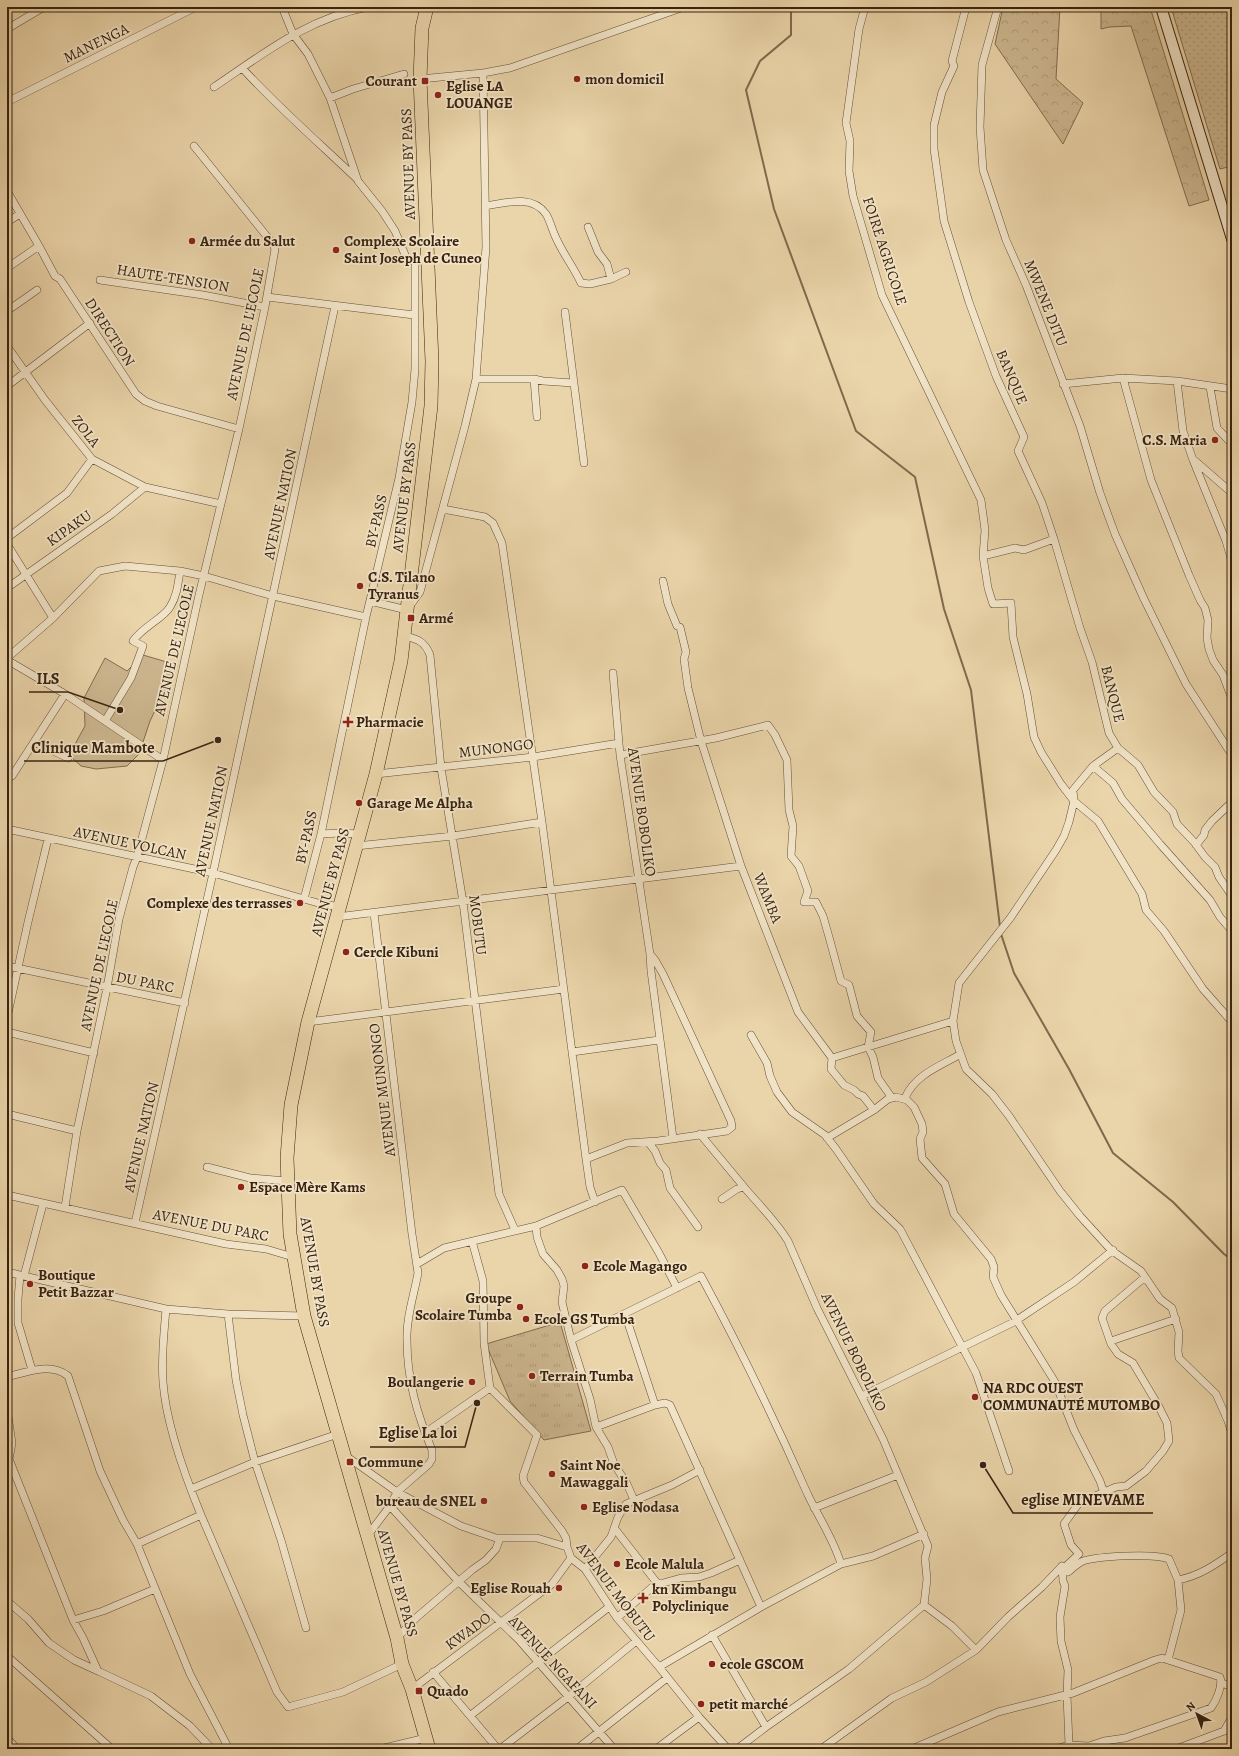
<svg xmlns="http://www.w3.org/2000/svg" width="1239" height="1756" viewBox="0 0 1239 1756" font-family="Alegreya,serif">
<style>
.grass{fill:url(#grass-dots);stroke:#826c50}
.forest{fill:url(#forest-crowns);stroke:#826c50}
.park{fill:url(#park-tufts);stroke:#826c50}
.pitch{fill:#ccb68f;stroke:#826c50}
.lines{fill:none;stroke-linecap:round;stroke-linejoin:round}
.stream{stroke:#7f694d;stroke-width:2}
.street-casing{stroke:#654f36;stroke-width:8}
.secondary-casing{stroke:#392310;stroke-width:12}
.highway-casing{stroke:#392310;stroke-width:14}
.street{stroke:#f1e3c7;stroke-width:7}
.secondary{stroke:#f1e3c7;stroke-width:10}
.highway{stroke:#ead4a9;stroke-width:13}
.poi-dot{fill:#8f2418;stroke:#f1e3c7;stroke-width:1.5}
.labels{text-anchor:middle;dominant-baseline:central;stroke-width:3.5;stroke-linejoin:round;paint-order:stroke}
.street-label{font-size:15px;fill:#392310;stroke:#f1e3c7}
.poi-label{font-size:15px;font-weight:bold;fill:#392310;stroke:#f1e3c7;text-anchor:start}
.leader{fill:none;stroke:#392310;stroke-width:1.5}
.callout-dot{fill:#392310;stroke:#f1e3c7;stroke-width:1.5}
.callout-label{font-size:16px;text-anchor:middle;font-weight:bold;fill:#392310;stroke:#f1e3c7;stroke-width:3.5;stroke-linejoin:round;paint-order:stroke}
</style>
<defs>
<pattern id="grass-dots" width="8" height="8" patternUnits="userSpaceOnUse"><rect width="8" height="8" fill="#ccb68f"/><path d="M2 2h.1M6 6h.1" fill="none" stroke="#b09c7a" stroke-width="1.8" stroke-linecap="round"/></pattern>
<pattern id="forest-crowns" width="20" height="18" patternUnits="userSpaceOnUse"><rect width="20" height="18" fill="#ccb68f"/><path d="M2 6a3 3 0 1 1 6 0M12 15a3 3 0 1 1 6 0" fill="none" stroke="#b09c7a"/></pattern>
<pattern id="park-tufts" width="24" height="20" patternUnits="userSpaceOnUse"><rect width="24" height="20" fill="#ccb68f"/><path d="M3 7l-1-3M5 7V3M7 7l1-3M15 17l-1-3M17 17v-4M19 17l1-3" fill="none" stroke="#b09c7a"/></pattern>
</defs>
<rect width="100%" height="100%" fill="#ead4a9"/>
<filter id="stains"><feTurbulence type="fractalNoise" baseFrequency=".005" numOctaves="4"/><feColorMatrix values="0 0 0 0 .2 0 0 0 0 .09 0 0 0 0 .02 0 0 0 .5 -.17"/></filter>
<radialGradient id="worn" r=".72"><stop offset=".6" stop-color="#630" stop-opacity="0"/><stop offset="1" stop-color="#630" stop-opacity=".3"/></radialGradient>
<!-- grass -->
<path class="grass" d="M 1171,7 L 1232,7 L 1232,166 L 1220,169 Z"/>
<!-- forest -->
<path class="forest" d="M 1003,7 L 1060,7 L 1056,79 L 1083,103 L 1063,144 L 995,44 Z
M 1101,7 L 1150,7 L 1209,200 L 1189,206 L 1131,26 L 1109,27 L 1101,29 Z"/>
<!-- park -->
<path class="park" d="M 560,1322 L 591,1431 L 544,1440 L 510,1401 L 486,1344 Z"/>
<!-- pitch -->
<path class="pitch" d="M 143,655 L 177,665 L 150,721 L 139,754 L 127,766 L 96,769 L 81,766 L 69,755 L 85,726 L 84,698 L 105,658 L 127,671 Z"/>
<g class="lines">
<!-- stream -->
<path class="stream" d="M 791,7 L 791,35 L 760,61 L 746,90 L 774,209 L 856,431 L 915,477 L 944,609 L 971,690 L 1000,927
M 1001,934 L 1014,973 L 1069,1069 L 1113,1153 L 1173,1202 L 1224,1254 L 1232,1260"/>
<defs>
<path id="street" d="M 282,7 L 293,34 L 308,54 L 330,98 L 358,181 L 382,211 L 395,231 L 406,257 L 415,262 L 419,261
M 865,7 L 859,29 L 846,123 L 850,141 L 849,171 L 853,196 L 882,295 L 981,500 L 985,530 L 983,556 L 988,588 L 993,604 L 1011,603 L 1013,637 L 1027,694 L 1034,737 L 1041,752 L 1061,784 L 1074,801 L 1098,821 L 1142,894 L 1146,910 L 1164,931 L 1203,989 L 1232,1022
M 966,7 L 952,61 L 954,66 L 942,92 L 934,125 L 934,149 L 944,221 L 969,302 L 996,376 L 1024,437 L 1018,451 L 1042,503 L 1054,539 L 1080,628 L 1092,662 L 1109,733 L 1118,748 L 1138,765 L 1154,792 L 1173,812 L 1177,824 L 1194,842 L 1205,857 L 1215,867 L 1219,877 L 1232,896
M 998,7 L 982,65 L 980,127 L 983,170 L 1006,240 L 1026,285 L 1080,426 L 1100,493 L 1115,534 L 1144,599 L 1186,684 L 1232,755
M 7,29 L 44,7
M 242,68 C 278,107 318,142 357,179
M 420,79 L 483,73 L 510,68 L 684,7
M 214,87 C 263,54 308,18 368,7
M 330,98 L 353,89 L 404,74
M 7,102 L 196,7
M 7,191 L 39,246 L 55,276 L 60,279 L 136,394 L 145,401 L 157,406 L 239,429
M 485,206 C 505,203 532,194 546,214 C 550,220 553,233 557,240 C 564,255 574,268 581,283 L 590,284 L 611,279 L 626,272
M 7,222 L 20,214
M 588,227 L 598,252 L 607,264 L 611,279
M 7,268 L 39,246
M 100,280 L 203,295 L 265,307
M 267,297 L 414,315
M 7,311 L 37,290
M 565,312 L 584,463
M 7,346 L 45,400 L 92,459 L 145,487 L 221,504
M 1123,378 L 1151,480 L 1189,575 L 1200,600 L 1205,608 L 1208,620 L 1207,638 L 1209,649 L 1213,660 L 1223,675 L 1232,699
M 476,379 L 534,379 L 543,381 L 573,383
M 534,379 L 537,417
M 1177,381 L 1183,431 L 1193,460 L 1226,541 L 1232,562
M 1063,384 L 1123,378 L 1177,381 L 1232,389
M 7,386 L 90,323
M 1210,387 L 1217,428 L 1232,444
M 1194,460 L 1232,493
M 443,509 L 485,517 L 493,523 L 502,543 L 542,822 L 586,1159 L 590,1187 L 595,1202
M 7,538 L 67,493 L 92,459
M 7,544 L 53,618
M 983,556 L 1015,548 L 1024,550 L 1054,539
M 663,581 L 668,604 L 677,626 L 680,627 L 686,652 L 684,659 L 688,688 L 701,741 L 741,866 L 798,1012 L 832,1058 L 831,1069 L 844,1085 L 854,1090 L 858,1094 L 863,1096 L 874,1110
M 7,588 L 112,514 L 145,487
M 370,601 L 407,610 L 420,592 L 465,426 L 476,379 L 486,247 L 483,73
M 405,636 C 418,639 425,642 430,655 L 441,768 L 463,902 L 497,1178 L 499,1194 L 515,1230
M 7,658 L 53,618 L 99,571 L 125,566 L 180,571 L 204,576 L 273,596 L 366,617
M 7,660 L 65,694 L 163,760
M 613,673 L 620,755 L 650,954 L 651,971 L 673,1138
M 105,721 L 131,678 L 143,646 L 133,641 C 142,627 164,618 170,607 C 177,596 178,584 180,571
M 34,742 L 68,758
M 1118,748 L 1093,766 L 1073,790 L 1074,801 L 1069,822 L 1064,836 L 1056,850 L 1011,917 L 959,983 L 953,1021 L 956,1041 L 966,1069 L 992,1094 L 1009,1116 L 1060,1191 L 1080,1216 L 1111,1250 L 1141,1271 L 1160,1299 L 1172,1308 L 1179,1332 L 1178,1351 L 1179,1358 L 1216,1394 L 1228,1421 L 1232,1434
M 620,755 L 716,738 L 768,725 L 775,735 L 787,760 L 789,810 L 793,826 L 791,856 L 799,866 L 808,891 L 804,902 L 816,902 L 823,916 L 829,937 L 841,981 L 849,985 L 857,1016 L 871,1032 L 868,1047 L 873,1057 L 878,1078 L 892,1098
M 1093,766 L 1113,783 L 1122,799 L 1160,844 L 1210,900 L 1220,917 L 1232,931
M 376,774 L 533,757 L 619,743
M 12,776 L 65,694
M 7,829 L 213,873 L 318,903 L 339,907
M 321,834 L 340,833 L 359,834
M 1196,845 L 1204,835 L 1205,830 L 1212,821 L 1232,802
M 356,846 L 453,836 L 542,822
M 304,899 L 321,834 L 366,617 L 399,478 L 412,402 L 415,369 L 415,262
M 337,917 L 741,866
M 7,966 L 185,1003
M 7,1018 L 28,922 L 48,839
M 308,1022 L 564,989
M 7,1032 L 94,1053
M 751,1035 L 767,1063 L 770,1076 L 777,1092 L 792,1112 L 825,1135 L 836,1149 L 874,1204 L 900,1229 L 976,1373 L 1009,1471
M 572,1052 L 659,1040
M 832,1058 L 953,1021
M 905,1098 C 915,1075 938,1067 959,1055
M 7,1114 L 77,1131
M 700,1134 C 715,1152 729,1169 744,1187 C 759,1205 776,1221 788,1241 L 817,1308 L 883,1439 L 928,1546 L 925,1558 L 927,1579 L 924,1605
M 827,1138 L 874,1110 L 888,1099 L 896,1097 L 907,1100 L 914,1107 L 922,1124 L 923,1132 L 920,1139 L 922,1158 L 945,1184 L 954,1214 L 991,1259 L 994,1267 L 993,1277 L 1001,1295 L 1055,1382 L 1074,1430 L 1100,1481 L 1104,1493
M 648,1142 L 655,1151 L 660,1163 L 666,1170 L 670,1188 L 698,1227
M 586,1159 L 627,1143 L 658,1141 L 727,1131 L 732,1127 L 731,1121 L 663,974 L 655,960 L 650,954
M 207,1167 L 250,1178 L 287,1181
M 7,1195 L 226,1244 L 266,1249 L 293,1257
M 722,1199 L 737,1189 L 744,1187
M 65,1207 L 77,1131 L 107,988 L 119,919 L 133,867 L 137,857 L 163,760 L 199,595 L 239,429 L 265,307 L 275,249 L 273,244 L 194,146
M 135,1223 L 213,873 L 335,306
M 536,1226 L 537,1237 L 543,1254 L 557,1270 L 562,1279 L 564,1286 L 562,1302 L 571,1340 L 590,1399 L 596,1427 L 608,1447 L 614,1464 L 627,1484 L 634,1500
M 472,1241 L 483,1281 L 484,1343 L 490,1388 L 537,1435 L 523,1476 L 524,1482 L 562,1531 L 566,1538 L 567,1547
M 417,1264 L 444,1248 L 536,1226 L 622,1190 L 659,1253 L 677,1288
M 7,1272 L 166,1309 L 228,1314 L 304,1316
M 20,1275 L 18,1299 L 18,1323 L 32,1370
M 24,1276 L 43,1204
M 1145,1277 L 1105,1311 L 1102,1318 L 1111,1344 L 1118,1354 L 1133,1363 L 1158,1405 L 1167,1423 L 1169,1441 L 1163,1451 L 1146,1471 L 1126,1486 L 1116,1487 L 1079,1503 L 1064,1524 L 1071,1545 L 1079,1554 L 1065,1567 L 1068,1572 C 1073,1568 1078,1563 1083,1561 C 1099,1556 1155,1553 1169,1559 L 1178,1580 L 1181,1610 L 1168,1660
M 166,1309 C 164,1333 161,1358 163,1382 C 166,1424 185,1476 201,1515 L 277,1692 L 288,1707 L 343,1692 L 402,1664
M 228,1314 L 236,1380 L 243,1415 L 255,1462 L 281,1540 L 306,1628
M 625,1314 L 655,1405
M 571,1340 L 701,1276 C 740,1348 775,1420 808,1495 C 819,1518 834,1540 841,1564
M 1111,1341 L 1176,1319
M 7,1377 C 27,1372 50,1362 68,1376 L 100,1471 L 123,1520 L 137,1544 L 190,1674 L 229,1749
M 862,1396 L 1014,1322 L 1074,1282 L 1113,1250
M 7,1409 L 12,1443 L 9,1459 L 73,1620 L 83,1638 L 98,1671 L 151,1696 L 190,1726 L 212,1749
M 596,1427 L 655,1405 L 665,1403 L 670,1405 L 761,1607
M 425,1433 L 490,1388
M 1232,1440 L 1232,1443
M 346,1456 L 397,1492 L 461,1526 L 496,1538 L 537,1538 L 567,1547 L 571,1558 L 585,1569 L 617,1618 L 659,1667 L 699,1717 L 728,1749
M 191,1489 L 255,1462 L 338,1434
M 390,1506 L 459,1582 L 519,1640 L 614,1749
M 814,1508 L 898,1475
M 615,1529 L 657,1583
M 368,1535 L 390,1506 L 397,1492 L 429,1464 L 432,1459 L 432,1450 C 417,1414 407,1380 407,1340 C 406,1318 414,1295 418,1273 L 412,1234 L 374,913
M 137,1544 L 201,1515
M 1062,1566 L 1063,1581 L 1065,1586 L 1060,1617 L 1061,1641 L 1068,1670 L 1067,1695 L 1069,1745
M 585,1569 L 611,1537 L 618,1517 L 626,1504 L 672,1485 L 700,1470
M 1178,1580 C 1199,1576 1215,1565 1232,1553
M 7,1601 L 28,1619 L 49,1643 L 74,1660 L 98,1671
M 924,1605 L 952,1626 L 976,1650
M 617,1618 L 657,1583 L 663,1583 L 681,1578 L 699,1577 L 711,1573 L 740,1560
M 73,1620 L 103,1611 L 155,1589
M 712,1635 L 766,1727
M 397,1638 L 417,1617 L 472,1570 L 486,1560 L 496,1549 L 500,1538
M 7,1656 L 112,1749
M 659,1667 L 761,1607 L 841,1564 L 873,1556 L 924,1534
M 433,1672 L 498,1749
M 1222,1683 L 1232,1687
M 412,1689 L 552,1584 L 571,1558
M 471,1715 L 609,1607
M 1224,1731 L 1232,1717
M 7,1738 L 17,1749
M 380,1749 L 426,1738
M 500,1749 L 568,1697 L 635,1642
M 577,1749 L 667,1678
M 656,1749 L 699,1717
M 737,1749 L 766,1727 L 849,1669 L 924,1605
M 821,1749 L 892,1698 L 926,1682 L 976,1650 L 1008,1617 L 1042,1587 L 1062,1566
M 912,1749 L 998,1712 L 1073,1693 L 1155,1660 L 1162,1658 L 1168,1660 L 1220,1677 C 1223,1686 1216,1701 1211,1708 L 1125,1738 L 1104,1741 L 1089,1746 L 1069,1745 L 1055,1749
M 1176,1749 L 1232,1728"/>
<path id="secondary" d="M 1161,7 L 1232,239"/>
<path id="highway" d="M 427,7 L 422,28 L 420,79 L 432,361 L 431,406 L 401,661 L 376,774 L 308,1022 L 291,1105 L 287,1158 L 290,1234 L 304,1316 L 397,1638 L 402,1664 L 412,1689 L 429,1749"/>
</defs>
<!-- street casing -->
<use href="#street" class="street-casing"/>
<!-- secondary casing -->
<use href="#secondary" class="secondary-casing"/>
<!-- highway casing -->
<use href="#highway" class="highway-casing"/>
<!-- street -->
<use href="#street" class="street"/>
<!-- secondary -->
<use href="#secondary" class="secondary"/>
<!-- highway -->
<use href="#highway" class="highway"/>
</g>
<!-- markers -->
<g class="poi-dot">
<circle cx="577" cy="79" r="4"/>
<rect x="421" y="77" width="8" height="8" rx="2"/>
<circle cx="438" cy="95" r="4"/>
<circle cx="192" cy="241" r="4"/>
<circle cx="336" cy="250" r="4"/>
<circle cx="1215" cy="440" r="4"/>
<circle cx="360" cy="586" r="4"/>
<rect x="407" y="614" width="8" height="8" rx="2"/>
<path d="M346 716h4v4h4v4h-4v4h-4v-4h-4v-4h4z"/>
<circle cx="359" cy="803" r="4"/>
<circle cx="300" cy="903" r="4"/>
<circle cx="346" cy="952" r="4"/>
<circle cx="241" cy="1187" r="4"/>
<circle cx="585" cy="1266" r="4"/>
<circle cx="30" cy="1284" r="4"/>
<circle cx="520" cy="1307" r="4"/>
<circle cx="526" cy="1319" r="4"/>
<circle cx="532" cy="1376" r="4"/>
<circle cx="472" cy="1382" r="4"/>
<circle cx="975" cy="1397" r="4"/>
<rect x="346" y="1458" width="8" height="8" rx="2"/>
<circle cx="552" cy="1474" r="4"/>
<circle cx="484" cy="1501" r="4"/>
<circle cx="584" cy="1507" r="4"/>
<circle cx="617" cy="1564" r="4"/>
<circle cx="559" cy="1588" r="4"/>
<path d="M641 1592h4v4h4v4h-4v4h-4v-4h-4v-4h4z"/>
<circle cx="712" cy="1664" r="4"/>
<rect x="415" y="1687" width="8" height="8" rx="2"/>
<circle cx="701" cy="1704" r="4"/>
</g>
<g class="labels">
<!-- street labels -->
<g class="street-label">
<text transform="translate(96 43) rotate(-26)">MANENGA</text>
<text transform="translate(408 164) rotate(-92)">AVENUE BY PASS</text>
<text transform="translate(885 251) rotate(72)">FOIRE AGRICOLE</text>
<text transform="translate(173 278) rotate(9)">HAUTE-TENSION</text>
<text transform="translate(1046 303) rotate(68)">MWENE DITU</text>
<text transform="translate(110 332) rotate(57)">DIRECTION</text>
<text transform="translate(245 334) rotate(-78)">AVENUE DE L'ECOLE</text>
<text transform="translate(1012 377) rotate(67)">BANQUE</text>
<text transform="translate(86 431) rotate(52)">ZOLA</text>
<text transform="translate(404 497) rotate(-83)">AVENUE BY PASS</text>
<text transform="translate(280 504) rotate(-78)">AVENUE NATION</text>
<text transform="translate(376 521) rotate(-77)">BY-PASS</text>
<text transform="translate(69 528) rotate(-35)">KIPAKU</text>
<text transform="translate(174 650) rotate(-77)">AVENUE DE L'ECOLE</text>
<text transform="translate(1113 694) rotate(76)">BANQUE</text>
<text transform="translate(496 748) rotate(-7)">MUNONGO</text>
<text transform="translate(642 812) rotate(82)">AVENUE BOBOLIKO</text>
<text transform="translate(211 821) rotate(-78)">AVENUE NATION</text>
<text transform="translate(306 837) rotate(-77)">BY-PASS</text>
<text transform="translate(130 843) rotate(12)">AVENUE VOLCAN</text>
<text transform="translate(330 882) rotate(-75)">AVENUE BY PASS</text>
<text transform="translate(768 898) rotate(68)">WAMBA</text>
<text transform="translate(478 925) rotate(83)">MOBUTU</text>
<text transform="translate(99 965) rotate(-78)">AVENUE DE L'ECOLE</text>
<text transform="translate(145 982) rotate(11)">DU PARC</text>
<text transform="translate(382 1090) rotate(-97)">AVENUE MUNONGO</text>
<text transform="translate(141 1137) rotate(-77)">AVENUE NATION</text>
<text transform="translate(211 1225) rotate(11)">AVENUE DU PARC</text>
<text transform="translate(315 1272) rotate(80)">AVENUE BY PASS</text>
<text transform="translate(854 1352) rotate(64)">AVENUE BOBOLIKO</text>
<text transform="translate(398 1583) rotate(74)">AVENUE BY PASS</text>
<text transform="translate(616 1592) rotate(53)">AVENUE MOBUTU</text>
<text transform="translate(468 1631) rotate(-36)">KWADO</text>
<text transform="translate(553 1662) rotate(47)">AVENUE NGAFANI</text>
</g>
<!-- poi labels -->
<g class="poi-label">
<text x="585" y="79">mon domicil</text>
<text x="417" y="81" text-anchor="end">Courant</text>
<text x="446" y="86">Eglise LA<tspan x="446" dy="17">LOUANGE</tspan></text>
<text x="200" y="241">Armée du Salut</text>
<text x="344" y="241">Complexe Scolaire<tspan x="344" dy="17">Saint Joseph de Cuneo</tspan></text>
<text x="1207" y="440" text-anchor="end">C.S. Maria</text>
<text x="368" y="577">C.S. Tilano<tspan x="368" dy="17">Tyranus</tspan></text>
<text x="419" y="618">Armé</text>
<text x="356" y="722">Pharmacie</text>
<text x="367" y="803">Garage Me Alpha</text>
<text x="292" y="903" text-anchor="end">Complexe des terrasses</text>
<text x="354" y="952">Cercle Kibuni</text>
<text x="249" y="1187">Espace Mère Kams</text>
<text x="593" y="1266">Ecole Magango</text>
<text x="38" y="1275">Boutique<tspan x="38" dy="17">Petit Bazzar</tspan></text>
<text x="512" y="1298" text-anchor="end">Groupe<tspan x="512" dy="17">Scolaire Tumba</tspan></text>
<text x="534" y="1319">Ecole GS Tumba</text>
<text x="540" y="1376">Terrain Tumba</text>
<text x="464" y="1382" text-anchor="end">Boulangerie</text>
<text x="983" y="1388">NA RDC OUEST<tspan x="983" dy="17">COMMUNAUTÉ MUTOMBO</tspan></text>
<text x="358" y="1462">Commune</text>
<text x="560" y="1465">Saint Noe<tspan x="560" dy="17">Mawaggali</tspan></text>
<text x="476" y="1501" text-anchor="end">bureau de SNEL</text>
<text x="592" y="1507">Eglise Nodasa</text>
<text x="625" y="1564">Ecole Malula</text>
<text x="551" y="1588" text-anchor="end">Eglise Rouah</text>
<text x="652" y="1589">kn Kimbangu<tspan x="652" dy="17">Polyclinique</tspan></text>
<text x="720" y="1664">ecole GSCOM</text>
<text x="427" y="1691">Quado</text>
<text x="709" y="1704">petit marché</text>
</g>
</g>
<!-- callouts -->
<path class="leader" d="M120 710L68 692H29M218 740L163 761H24M477 1403L465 1447H370M983 1465L1013 1513H1153"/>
<g class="callout-dot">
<circle cx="120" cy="710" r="4"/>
<circle cx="218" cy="740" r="4"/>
<circle cx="477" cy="1403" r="4"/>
<circle cx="983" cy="1465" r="4"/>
</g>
<g class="callout-label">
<text x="48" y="684">ILS</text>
<text x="93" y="753">Clinique Mambote</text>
<text x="418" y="1438">Eglise La loi</text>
<text x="1083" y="1505">eglise MINEVAME</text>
</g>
<!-- margin -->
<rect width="1239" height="1756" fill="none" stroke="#ead4a9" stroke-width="24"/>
<rect x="8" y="8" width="1223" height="1740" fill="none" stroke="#392310" stroke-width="2"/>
<rect x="12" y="12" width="1215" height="1732" fill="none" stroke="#392310"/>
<!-- north arrow -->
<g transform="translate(1197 1714) rotate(319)" stroke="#f1e3c7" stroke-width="3" paint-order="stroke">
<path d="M0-3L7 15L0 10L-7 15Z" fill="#392310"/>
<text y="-6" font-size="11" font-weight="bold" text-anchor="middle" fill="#392310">N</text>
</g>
<rect width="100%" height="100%" filter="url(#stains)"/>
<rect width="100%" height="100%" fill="url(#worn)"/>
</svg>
